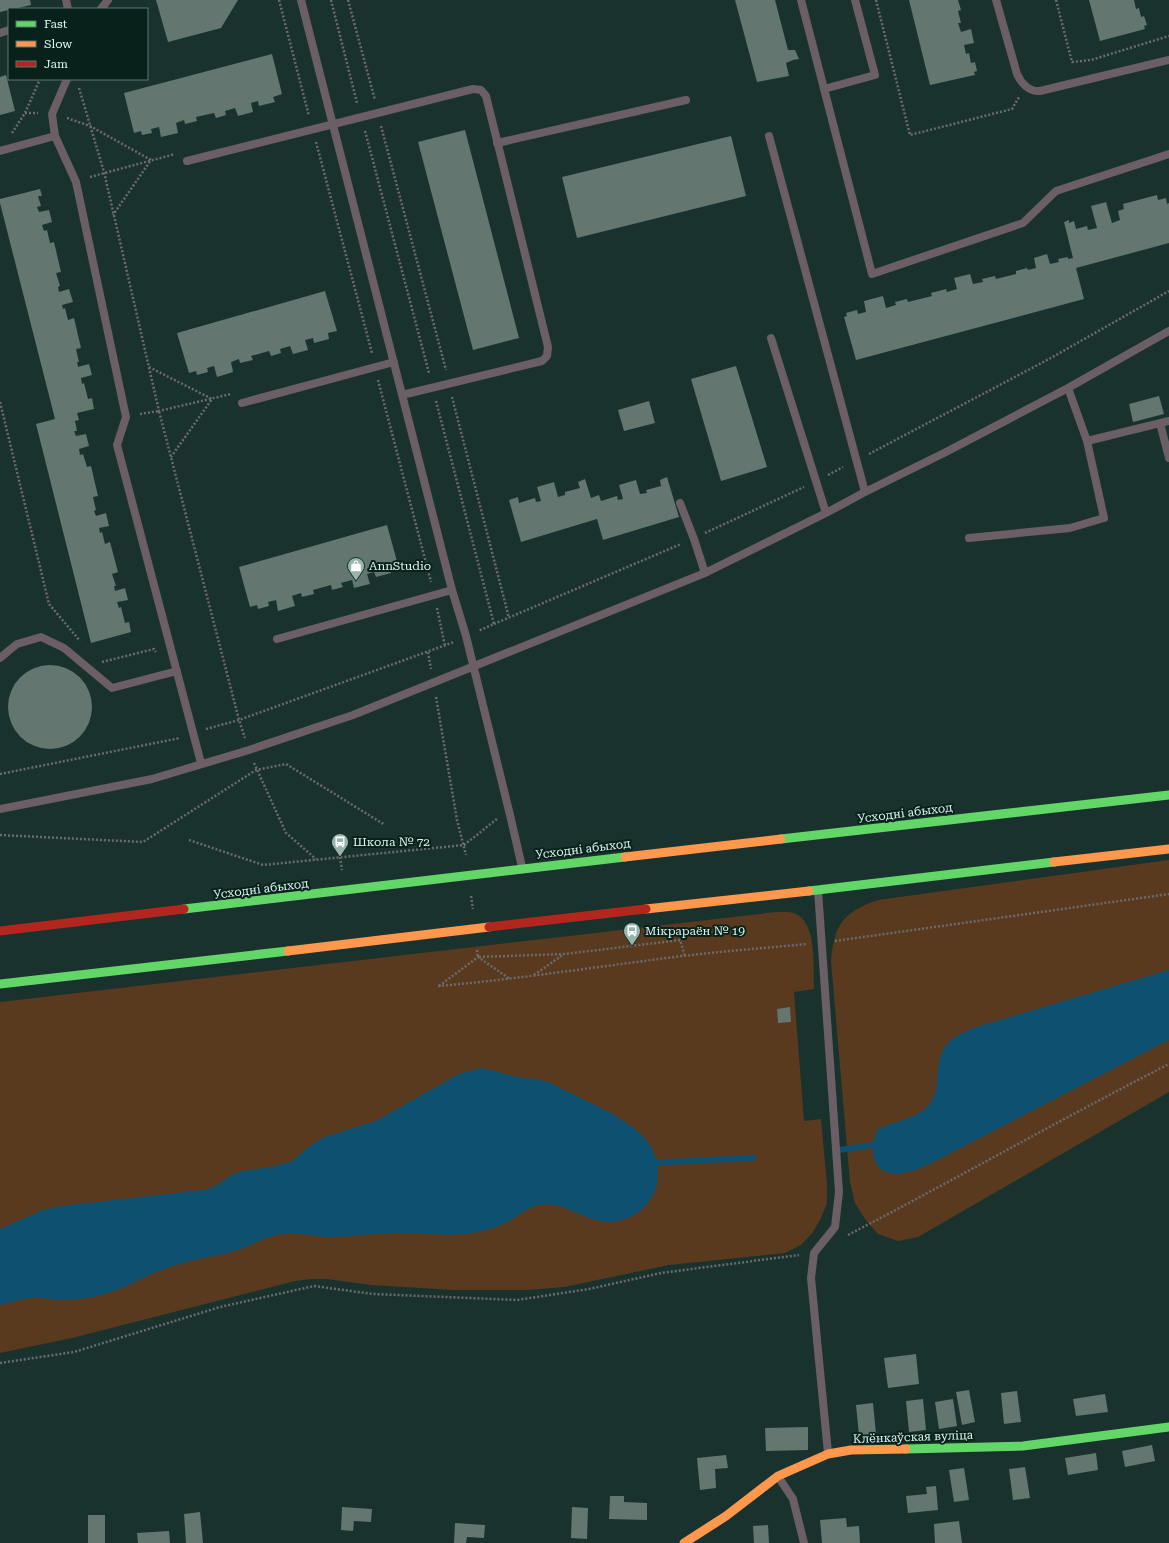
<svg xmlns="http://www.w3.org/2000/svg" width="1169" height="1543" viewBox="0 0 1169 1543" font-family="'Roboto Serif',serif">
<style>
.green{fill:#593a1e}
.water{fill:#0e506f}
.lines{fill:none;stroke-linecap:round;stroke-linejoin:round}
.stream{stroke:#0e506f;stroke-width:6}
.building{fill:#63766f}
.path{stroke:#6c6b6c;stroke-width:2.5;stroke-dasharray:2 2;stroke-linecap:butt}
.lane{stroke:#6b5e64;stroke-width:8}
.fast{stroke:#63d668;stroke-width:9}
.slow{stroke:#ff974d;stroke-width:9}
.jam{stroke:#b3261e;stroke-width:9}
.labels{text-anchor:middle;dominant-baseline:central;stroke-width:4;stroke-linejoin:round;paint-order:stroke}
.poi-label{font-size:12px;fill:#dbf8f0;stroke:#08211b;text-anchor:start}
.street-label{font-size:12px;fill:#dbf8f0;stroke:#08211b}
</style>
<rect width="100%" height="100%" fill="#1a322e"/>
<!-- green -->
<path class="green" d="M 1169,860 L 1169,1092 L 918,1237 L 898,1241 L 878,1234 L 865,1219 L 855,1203 L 850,1182 L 831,961 C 834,925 843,912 878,900 Z
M 776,912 C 783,912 792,911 798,915 C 817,927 813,968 814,989 L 794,992 L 804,1121 L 821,1119 L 827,1185 L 827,1203 L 821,1218 L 813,1232 L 801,1245 L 785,1253 L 669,1265 L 564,1287 L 527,1290 L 454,1290 L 371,1285 L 327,1279 L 311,1279 L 295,1281 L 72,1338 L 0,1353 L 0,1002 Z"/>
<!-- water -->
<path class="water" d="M 1169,970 L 1169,1040 L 928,1165 C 918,1169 908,1173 898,1174 C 871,1175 868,1147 878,1129 C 895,1121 912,1120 926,1108 C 944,1092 932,1065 945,1047 C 951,1037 963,1033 973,1028 Z
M 481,1068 C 493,1070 504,1074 517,1077 C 526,1079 535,1078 544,1081 C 553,1083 561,1089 570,1093 C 593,1104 614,1113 635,1129 C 666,1152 667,1199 630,1217 C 592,1236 568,1194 532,1207 C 523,1211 516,1218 508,1222 C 497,1228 484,1231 473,1233 C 448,1238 423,1232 398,1233 C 375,1233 352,1237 328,1237 C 313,1236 297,1232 282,1234 C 266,1236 253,1245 238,1250 C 215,1257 192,1259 170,1267 C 146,1275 126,1289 101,1295 C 88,1299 73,1300 60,1300 C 53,1300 47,1298 41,1298 C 27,1297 14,1302 0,1305 L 0,1229 L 43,1210 L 61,1206 L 204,1190 L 214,1187 L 232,1175 L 243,1171 L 272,1167 L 293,1161 L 307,1148 L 322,1138 L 376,1121 L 459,1074 Z"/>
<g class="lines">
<!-- stream -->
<path class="stream" d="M 839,1150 L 880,1144
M 649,1163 L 753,1158"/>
</g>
<!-- building -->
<path class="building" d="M 0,0 L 30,0 L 31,5 L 0,12 Z
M 156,0 L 238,0 L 221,28 L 168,42 Z
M 735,0 L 775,0 L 788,50 L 795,50 L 799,59 L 793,60 L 786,63 L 789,76 L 757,82 Z
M 909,0 L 958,0 L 961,10 L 958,11 L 961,23 L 958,23 L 961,32 L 971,29 L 974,43 L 964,45 L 966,54 L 969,53 L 971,63 L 975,62 L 977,71 L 974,72 L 975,75 L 930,85 Z
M 1089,0 L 1134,0 L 1136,9 L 1139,8 L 1141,17 L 1144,16 L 1147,25 L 1144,26 L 1145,29 L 1100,41 Z
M 272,54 L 282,94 L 273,97 L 275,102 L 259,106 L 258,101 L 251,103 L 253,112 L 238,116 L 235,108 L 225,111 L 226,115 L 216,118 L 214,113 L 196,117 L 197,121 L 185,124 L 184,120 L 176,123 L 178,133 L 161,137 L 159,127 L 151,129 L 152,133 L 142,135 L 141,131 L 134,133 L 124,93 Z
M 6,75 L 15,111 L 0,115 L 0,77 Z
M 465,130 L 519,338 L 473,350 L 418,142 Z
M 731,136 L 746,196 L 577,238 L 562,177 Z
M 40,189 L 42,196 L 38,196 L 41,206 L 37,207 L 39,212 L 49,210 L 52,222 L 42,225 L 44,231 L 47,230 L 50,243 L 54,242 L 61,272 L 56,273 L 60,286 L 58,287 L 59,292 L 69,289 L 73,302 L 62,305 L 63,309 L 65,308 L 68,320 L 74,318 L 81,348 L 76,349 L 79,362 L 77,362 L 78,367 L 89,364 L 92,375 L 81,378 L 82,384 L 84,383 L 88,399 L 92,398 L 94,409 L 77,413 L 79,420 L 75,421 L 77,431 L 74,431 L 76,436 L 86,434 L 89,446 L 79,449 L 80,455 L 83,454 L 87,467 L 91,466 L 98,496 L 93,497 L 96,510 L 94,511 L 96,516 L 106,513 L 109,526 L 99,528 L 100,533 L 102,532 L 105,544 L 110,542 L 118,572 L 112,574 L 116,586 L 114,586 L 115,591 L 125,588 L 128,600 L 117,602 L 119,608 L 121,607 L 125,623 L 129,622 L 131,632 L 91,643 L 36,424 L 55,419 L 0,203 L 0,199 Z
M 1157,195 L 1158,200 L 1166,198 L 1167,204 L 1169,203 L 1169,243 L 1076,268 L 1084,299 L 856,360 L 844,317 L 847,316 L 846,313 L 857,310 L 858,314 L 866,312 L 864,301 L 883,296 L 886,308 L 896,305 L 895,302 L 907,299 L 908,302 L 932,296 L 931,293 L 946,289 L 947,292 L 957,289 L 954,278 L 970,274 L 973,284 L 983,282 L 982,279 L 995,276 L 996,279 L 1016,274 L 1016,271 L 1027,268 L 1028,270 L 1036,268 L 1034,258 L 1047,254 L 1050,264 L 1059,262 L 1058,259 L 1068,257 L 1068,259 L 1073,258 L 1064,222 L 1069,220 L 1069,223 L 1074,221 L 1076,229 L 1087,226 L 1088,230 L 1097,228 L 1091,206 L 1106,202 L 1112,223 L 1120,220 L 1118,211 L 1124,209 L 1123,204 Z
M 325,291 L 337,331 L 328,333 L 329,339 L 314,343 L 313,338 L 305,340 L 308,350 L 293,354 L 290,346 L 280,349 L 281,353 L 271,356 L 269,351 L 251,356 L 253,360 L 240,363 L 239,359 L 231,362 L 233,372 L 217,377 L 214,366 L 207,368 L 208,372 L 197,375 L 196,371 L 189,373 L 177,333 Z
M 736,366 L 767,467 L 721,481 L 691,379 Z
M 1159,396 L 1164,414 L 1133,422 L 1129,404 Z
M 649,401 L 655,423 L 624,431 L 618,410 Z
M 667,477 L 679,517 L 603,540 L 597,519 L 521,542 L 509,500 L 518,497 L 519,503 L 535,498 L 536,502 L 541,501 L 537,487 L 554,482 L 558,497 L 565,495 L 565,492 L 580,488 L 578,482 L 585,479 L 591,498 L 599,495 L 601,501 L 617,496 L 618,500 L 623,499 L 619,485 L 636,480 L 640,494 L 647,493 L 646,490 L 661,486 L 660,480 Z
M 387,525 L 398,565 L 389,568 L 391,573 L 376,577 L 374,572 L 367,574 L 370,584 L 354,588 L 352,580 L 341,583 L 343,587 L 332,590 L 331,585 L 313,590 L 314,594 L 302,597 L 301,593 L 292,596 L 295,606 L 278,611 L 276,600 L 268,602 L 269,606 L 258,609 L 257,605 L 250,607 L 239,567 Z
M8 707a42 42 0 1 1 84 0a42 42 0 1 1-84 0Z
M 790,1007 L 791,1022 L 778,1023 L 777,1009 Z
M 916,1354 L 919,1384 L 888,1388 L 884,1358 Z
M 969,1390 L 975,1422 L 962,1425 L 956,1392 Z
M 1017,1391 L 1021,1422 L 1004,1424 L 1001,1393 Z
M 1105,1394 L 1108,1412 L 1076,1416 L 1073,1399 Z
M 923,1399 L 926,1430 L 909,1432 L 906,1401 Z
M 953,1399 L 957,1426 L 939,1429 L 935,1402 Z
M 873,1403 L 876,1434 L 859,1436 L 856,1405 Z
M 808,1427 L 808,1450 L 766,1451 L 765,1428 Z
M 1152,1445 L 1155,1461 L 1125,1467 L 1122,1451 Z
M 1096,1453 L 1098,1470 L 1068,1475 L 1065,1458 Z
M 726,1455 L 728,1468 L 715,1469 L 716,1488 L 700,1490 L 697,1458 Z
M 1025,1467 L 1030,1498 L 1013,1500 L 1009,1469 Z
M 964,1468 L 969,1500 L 954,1502 L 949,1470 Z
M 936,1486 L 938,1510 L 908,1513 L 906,1496 L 927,1494 L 926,1487 Z
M 610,1496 L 624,1496 L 624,1502 L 647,1503 L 647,1520 L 609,1519 Z
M 342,1507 L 372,1509 L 371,1522 L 354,1521 L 353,1531 L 341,1530 Z
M 572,1507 L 588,1508 L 587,1539 L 571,1538 Z
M 200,1512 L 203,1543 L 186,1543 L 184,1514 Z
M 88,1515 L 105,1515 L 105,1543 L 88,1543 Z
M 846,1518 L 847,1527 L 859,1526 L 860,1543 L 822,1543 L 820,1520 Z
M 959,1521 L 962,1543 L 935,1543 L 934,1524 Z
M 455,1523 L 485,1525 L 484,1538 L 467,1537 L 466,1543 L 454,1543 Z
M 768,1525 L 769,1543 L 754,1543 L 753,1526 Z
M 169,1531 L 170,1543 L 138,1543 L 137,1533 Z"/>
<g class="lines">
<!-- path -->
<path class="path" d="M 279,0 L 309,116
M 331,0 L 357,103
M 348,0 L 375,100
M 876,0 L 910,135 L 1012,109 L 1019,97
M 1056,0 L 1072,62 L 1091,60 L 1169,36
M 79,88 L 104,172 L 159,411 L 231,394
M 25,113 L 38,113
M 67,118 L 90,126 L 151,160 L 113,215
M 381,126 L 446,370
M 365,131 L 429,373
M 12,133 L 25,113 L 40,79
M 316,142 L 372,353
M 90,177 L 175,154
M 149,367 L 212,399 L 171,457
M 378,380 L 431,582
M 452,397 L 509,618
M 436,401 L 494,624 L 478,631
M 0,402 L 49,604 L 80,641
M 140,414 L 159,411 L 239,720 L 245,738
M 869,454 L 1049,359 L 1169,291
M 828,475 L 843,467
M 705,533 L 804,487
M 437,608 L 445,646
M 494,624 L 681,544
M 428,652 L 431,669
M 102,662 L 154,649 L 156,652
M 436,697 L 457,820 L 466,855
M 206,729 L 239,720 L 454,642
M 254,763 L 286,833 L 316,859
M 0,774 L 180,738
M 0,835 L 143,842 L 256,770 L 286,764 L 385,825
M 189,840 L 263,865 L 464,845 L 497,819
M 340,857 L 342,870
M 471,896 L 473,909
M 630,932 L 632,946
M 835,941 L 1169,894
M 477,950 L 478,957 L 565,954 L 680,940 L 685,956
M 534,975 L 564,954
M 438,986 C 520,979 601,966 683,956 C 724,951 766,948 807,944
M 439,986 L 478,957 L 510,979
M 848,1235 C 956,1179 1061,1119 1169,1064
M 0,1363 L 74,1352 L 220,1307 L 314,1286 L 373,1294 L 517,1300 L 589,1289 L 661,1273 L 799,1255"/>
<!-- lane -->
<path class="lane" d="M 66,0 L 68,9
M 301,0 L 452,590 L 466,636 L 510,815 L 522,867
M 801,0 L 872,274 L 1023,223 L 1056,191 L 1169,154
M 996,0 L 1017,74 C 1021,83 1029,92 1040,91 L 1169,60
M 101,9 L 108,0
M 0,33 L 9,30
M 67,79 L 52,114 L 55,136 L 76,182 L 126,417 L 117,445 L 201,763
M 824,89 L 875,75 L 855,0
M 769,136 L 865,492
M 497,143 L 686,100
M 0,151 L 55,136
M 187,161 L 473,89 L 481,90 L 486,96 L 548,347 L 547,356 L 542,361 L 402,395
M 771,338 L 826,513
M 242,403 L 394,362
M 1160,423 L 1169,458
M 1087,441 L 1169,421
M 680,503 L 694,539 L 705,573
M 969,538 L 1070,528 L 1104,518 L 1087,441 L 1068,388
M 277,639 L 452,590
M 0,658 L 17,644 L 41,637 L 64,648 L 112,688 L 177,671
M 0,809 L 152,779 L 249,750 L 353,715 L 705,573 L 826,513 L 865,492 L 946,452 L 1068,388 L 1169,331
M 818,890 L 839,1192 L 835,1227 L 814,1253 L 811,1278 L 828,1453
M 779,1478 L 793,1499 L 804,1543"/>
<!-- fast -->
<path class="fast" d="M 781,839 L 1169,795
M 809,891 L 1054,862
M 184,909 L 625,857
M 0,984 L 288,951
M 906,1449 L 1023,1446 L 1169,1427"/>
<!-- slow -->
<path class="slow" d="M 625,857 L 781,839
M 1054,862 L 1169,849
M 646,909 L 809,891
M 288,951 L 489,927
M 684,1543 L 726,1516 L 778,1476 L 828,1454 L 851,1450 L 906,1449"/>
<!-- jam -->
<path class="jam" d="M 489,927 L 646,909
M 0,931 L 184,909"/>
</g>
<!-- icons -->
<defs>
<symbol id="shop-pin" viewBox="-11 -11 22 30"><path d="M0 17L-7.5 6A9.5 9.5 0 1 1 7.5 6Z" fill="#97b3ac" stroke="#08211b"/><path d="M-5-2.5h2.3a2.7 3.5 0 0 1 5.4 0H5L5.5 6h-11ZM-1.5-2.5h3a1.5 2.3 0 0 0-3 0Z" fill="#fff"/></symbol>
<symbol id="bus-pin" viewBox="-11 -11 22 30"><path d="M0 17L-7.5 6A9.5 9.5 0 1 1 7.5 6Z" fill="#97b3ac" stroke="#08211b"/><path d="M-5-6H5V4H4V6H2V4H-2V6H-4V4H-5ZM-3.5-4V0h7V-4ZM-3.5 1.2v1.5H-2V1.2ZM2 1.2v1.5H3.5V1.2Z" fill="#fff"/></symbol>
</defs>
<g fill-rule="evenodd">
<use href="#shop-pin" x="346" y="556" width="20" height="27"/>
<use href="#bus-pin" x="330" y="832" width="20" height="27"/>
<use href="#bus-pin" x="622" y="921" width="20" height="27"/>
</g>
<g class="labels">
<!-- poi labels -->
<g class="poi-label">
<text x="369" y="566">AnnStudio</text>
<text x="353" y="842">Школа № 72</text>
<text x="645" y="931">Мікрараён № 19</text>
</g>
<!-- street labels -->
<g class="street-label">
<text transform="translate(905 813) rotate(-7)">Усходні абыход</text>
<text transform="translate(583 849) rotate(-7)">Усходні абыход</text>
<text transform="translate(261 889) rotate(-7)">Усходні абыход</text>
<text transform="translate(913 1437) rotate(-2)">Клёнкаўская вуліца</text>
</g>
</g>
<!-- legend -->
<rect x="8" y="8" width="140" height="72" fill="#08211b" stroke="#5c7770"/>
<rect x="16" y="21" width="20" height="6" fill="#63d668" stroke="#5c7770"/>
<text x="44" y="28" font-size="12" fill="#dbf8f0">Fast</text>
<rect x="16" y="41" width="20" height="6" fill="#ff974d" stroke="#5c7770"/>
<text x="44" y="48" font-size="12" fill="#dbf8f0">Slow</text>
<rect x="16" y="61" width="20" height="6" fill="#b3261e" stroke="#5c7770"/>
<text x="44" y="68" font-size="12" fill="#dbf8f0">Jam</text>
</svg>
